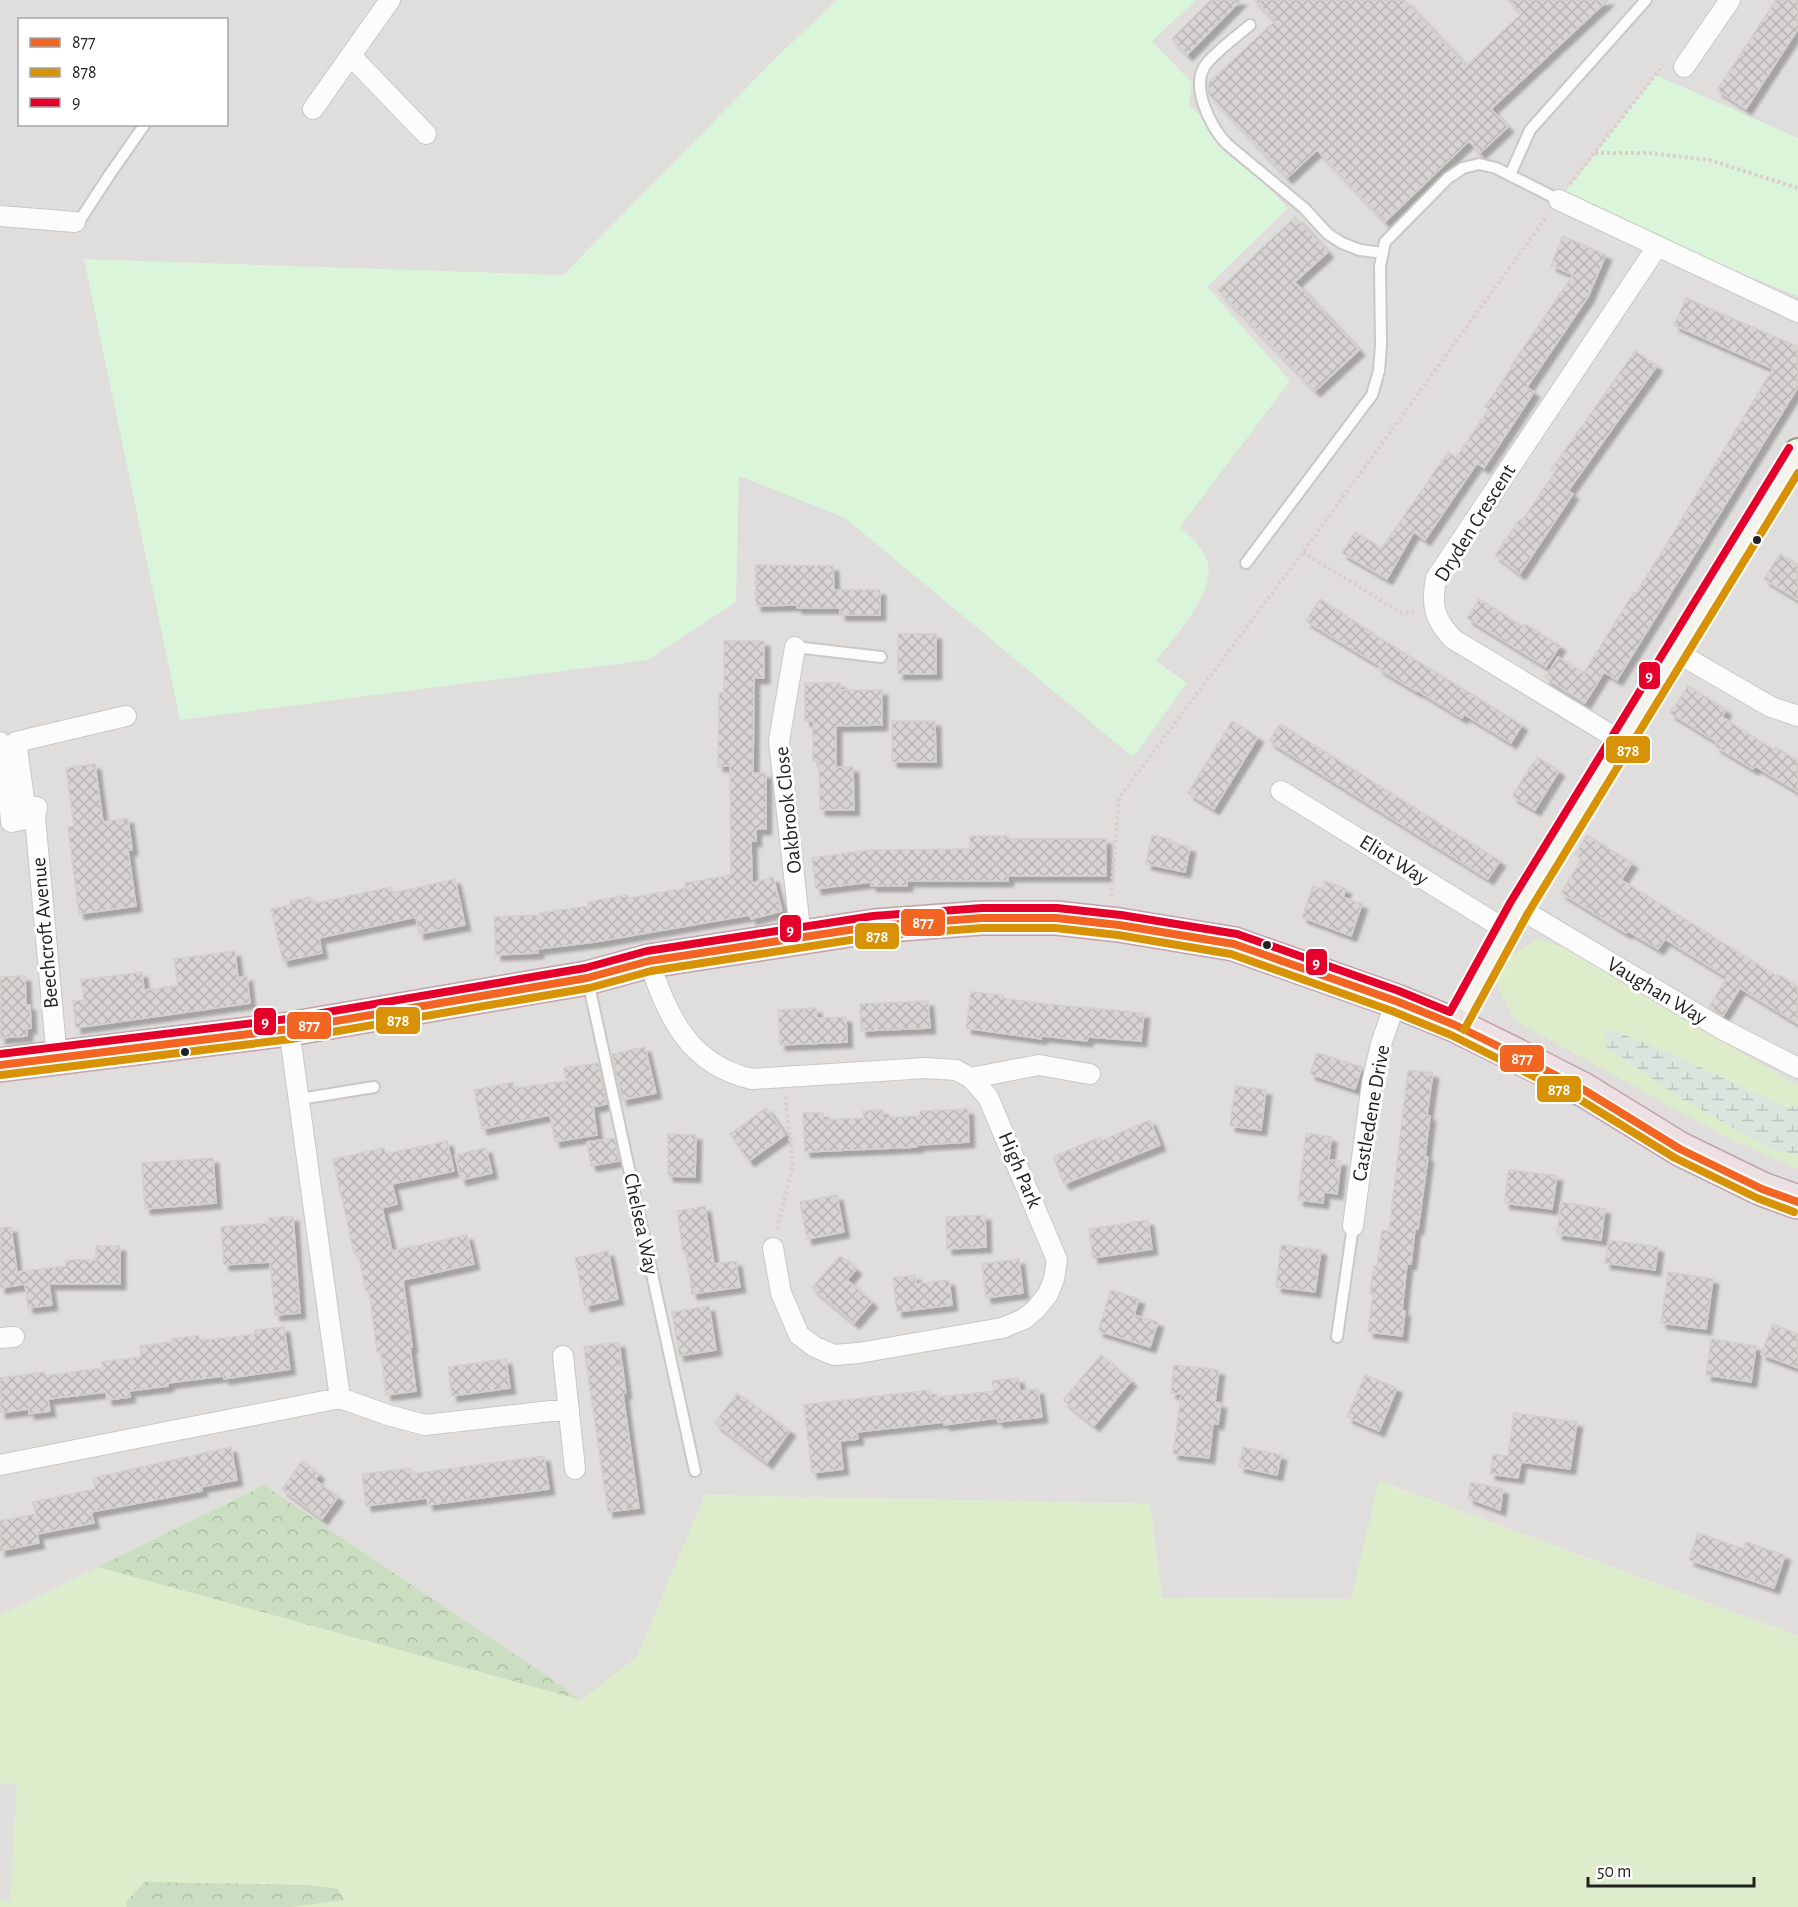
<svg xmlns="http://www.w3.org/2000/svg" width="1798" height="1907" viewBox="0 0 1798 1907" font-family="'Alegreya Sans',sans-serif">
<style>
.residential{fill:#dfdedc;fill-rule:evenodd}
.grass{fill:#ddeccb}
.forest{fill:url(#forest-crowns)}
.wetland{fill:url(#wetland-marsh)}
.park{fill:#daf5da}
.parking{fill:#e0dfde}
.building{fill:url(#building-cross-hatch);stroke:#d3d0cc;stroke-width:1.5;filter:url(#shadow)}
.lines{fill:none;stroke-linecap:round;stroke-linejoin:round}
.lane-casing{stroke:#c9c8c7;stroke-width:14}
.street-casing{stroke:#c9c8c7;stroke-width:22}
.secondary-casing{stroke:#999a82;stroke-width:32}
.highway-casing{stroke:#c5a2ac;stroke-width:36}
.path{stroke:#dccecd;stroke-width:4;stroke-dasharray:3 3;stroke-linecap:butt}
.lane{stroke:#fdfcfc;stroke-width:10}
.street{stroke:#fdfcfc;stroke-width:20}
.secondary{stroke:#f4f4ed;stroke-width:28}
.highway{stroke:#ece0e2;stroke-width:33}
.bus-1-casing{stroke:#fff;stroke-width:12}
.bus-2-casing{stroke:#fff;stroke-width:12}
.bus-3-casing{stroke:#fff;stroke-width:12}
.bus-1{stroke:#f26522;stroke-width:8}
.bus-2{stroke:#d79205;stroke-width:8}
.bus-3{stroke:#e4002b;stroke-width:8}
.bus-dot{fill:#222;stroke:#fff;stroke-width:2}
.labels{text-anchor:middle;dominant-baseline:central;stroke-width:6;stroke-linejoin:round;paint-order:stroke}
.street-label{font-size:21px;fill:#222;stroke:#fff}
.line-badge{stroke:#fff;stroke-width:2}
.badge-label{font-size:16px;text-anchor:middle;font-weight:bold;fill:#fff}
</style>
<defs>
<pattern id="forest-crowns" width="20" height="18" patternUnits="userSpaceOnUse" patternTransform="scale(1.5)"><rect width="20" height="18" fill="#cbdec1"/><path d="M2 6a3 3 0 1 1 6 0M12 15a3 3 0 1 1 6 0" fill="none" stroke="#aebea6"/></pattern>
<pattern id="wetland-marsh" width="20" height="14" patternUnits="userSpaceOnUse" patternTransform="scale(1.5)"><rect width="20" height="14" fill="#d9e6de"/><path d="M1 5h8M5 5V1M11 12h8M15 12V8" fill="none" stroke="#bac5be"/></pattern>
<pattern id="building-cross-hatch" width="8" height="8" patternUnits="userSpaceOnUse" patternTransform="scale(1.5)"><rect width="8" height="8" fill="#d7d4d2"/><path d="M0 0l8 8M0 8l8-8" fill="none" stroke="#b8b6b4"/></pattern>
<filter id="shadow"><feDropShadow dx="5.5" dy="5.5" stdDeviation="1.5" flood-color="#0004"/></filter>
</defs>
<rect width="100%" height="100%" fill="#f0eeeb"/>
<!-- residential -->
<path class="residential" d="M 0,0 L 1798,0 L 1798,1636 L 1380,1481 L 1351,1599 L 1162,1598 L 1150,1504 L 705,1495 L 637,1657 L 582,1700 L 347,1544 L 264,1485 L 0,1616 ZM 20,20 L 226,20 L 226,124 L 20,124 Z"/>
<!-- grass -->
<path class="grass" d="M 1538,939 L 1572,950 L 1798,1086 L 1798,1169 L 1728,1138 L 1514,1020 L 1496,984 L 1512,955 Z
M 1379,1481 L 1798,1636 L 1798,1907 L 0,1907 L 0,1616 L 264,1485 L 347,1544 L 581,1700 L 637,1657 L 705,1495 L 1150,1504 L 1162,1598 L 1351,1599 Z"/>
<!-- forest -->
<path class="forest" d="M 264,1485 L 582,1700 L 98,1567 Z
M 144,1882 L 309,1885 L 338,1889 L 344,1900 L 291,1907 L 127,1907 L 126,1902 Z"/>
<!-- wetland -->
<path class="wetland" d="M 1607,1028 L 1666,1051 L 1786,1107 L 1798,1106 L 1798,1155 L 1768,1148 L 1679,1097 L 1605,1046 Z"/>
<!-- park -->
<path class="park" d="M 837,0 L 1196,0 L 1152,41 L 1192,83 L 1189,104 L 1288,208 L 1207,287 L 1290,381 L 1180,527 C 1190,537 1202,546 1207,560 C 1218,592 1174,636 1156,661 L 1187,683 L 1133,757 L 845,518 L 739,476 L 736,602 L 648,660 L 180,720 L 84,259 L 563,275 L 779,55 Z
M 1656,75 L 1798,138 L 1798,296 L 1559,200 Z"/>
<!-- parking -->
<path class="parking" d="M 0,1783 L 17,1784 L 10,1901 L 0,1900 Z"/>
<!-- building -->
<path class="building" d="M 1211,0 L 1241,0 L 1187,55 L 1172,39 Z
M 1254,0 L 1404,0 L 1466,66 L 1521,14 L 1508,0 L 1608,0 L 1491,109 L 1508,127 L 1480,153 L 1469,141 L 1385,222 L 1317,150 L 1287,178 L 1209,94 L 1208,83 L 1275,21 Z
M 1776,0 L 1798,0 L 1798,29 L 1746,109 L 1717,90 Z
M 1295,217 L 1328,252 L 1295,282 L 1359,350 L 1315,391 L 1218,290 Z
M 1563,236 L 1606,255 L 1588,297 L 1527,387 L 1534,392 L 1484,468 L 1477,463 L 1425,540 L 1414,532 L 1387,579 L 1342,553 L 1355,532 L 1382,548 L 1448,452 L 1456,458 L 1489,409 L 1485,407 L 1512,367 L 1511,366 L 1573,275 L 1551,265 Z
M 1686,298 L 1798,347 L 1798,387 L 1617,680 L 1604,672 L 1585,703 L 1545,678 L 1558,657 L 1584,673 L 1634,592 L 1636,594 L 1773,369 L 1674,325 Z
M 1635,351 L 1657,366 L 1568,491 L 1573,494 L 1520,574 L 1495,555 L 1520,519 L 1522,521 L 1555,472 L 1551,470 Z
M 1780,554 L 1798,565 L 1798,600 L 1764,579 Z
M 756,565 L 833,566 L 834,590 L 880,590 L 880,615 L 840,615 L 840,608 L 797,608 L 797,605 L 756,606 Z
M 1320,599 L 1386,642 L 1522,725 L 1511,743 L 1464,714 L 1462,718 L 1417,690 L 1416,691 L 1378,668 L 1380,666 L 1306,621 Z
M 1479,599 L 1523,627 L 1525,624 L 1560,646 L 1546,667 L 1467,618 Z
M 898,634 L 936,634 L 936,674 L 898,674 Z
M 724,641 L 764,641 L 764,678 L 754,678 L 753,773 L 766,773 L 766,829 L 756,829 L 756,841 L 751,841 L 752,883 L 773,877 L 782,911 L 751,919 L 750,915 L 595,942 L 538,949 L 538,953 L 496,955 L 494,917 L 540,915 L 540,913 L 589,906 L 588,902 L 628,895 L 628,898 L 686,888 L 685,883 L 731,875 L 730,766 L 718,766 L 719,693 L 724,693 Z
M 805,683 L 840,683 L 840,690 L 882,690 L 882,725 L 836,726 L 836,767 L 853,767 L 854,810 L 820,810 L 819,761 L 813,761 L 813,721 L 805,721 Z
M 1688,686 L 1726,710 L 1722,717 L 1774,750 L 1776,747 L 1798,761 L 1798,792 L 1755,766 L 1753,769 L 1715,746 L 1717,742 L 1670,713 Z
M 892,721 L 935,721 L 936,762 L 892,762 Z
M 1232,721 L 1258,737 L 1214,809 L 1188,793 Z
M 1280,724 L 1500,861 L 1488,879 L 1269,741 Z
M 1537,757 L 1559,771 L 1535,810 L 1512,796 Z
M 95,764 L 103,822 L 128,818 L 132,850 L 128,850 L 136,906 L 79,914 L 68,827 L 74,826 L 66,768 Z
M 1152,835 L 1170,839 L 1169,843 L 1190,847 L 1185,872 L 1146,864 Z
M 1587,835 L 1632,863 L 1621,880 L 1778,977 L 1779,975 L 1798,987 L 1798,1024 L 1740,988 L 1723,1016 L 1709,1007 L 1727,977 L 1665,939 L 1658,949 L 1628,931 L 1626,933 L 1561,893 L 1582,859 L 1575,855 Z
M 970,836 L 1008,836 L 1008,839 L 1106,839 L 1106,876 L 1008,876 L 1008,881 L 907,881 L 907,886 L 871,886 L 871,882 L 816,889 L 812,858 L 869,850 L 970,849 Z
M 455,879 L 465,925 L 419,934 L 416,917 L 319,938 L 322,953 L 283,961 L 271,909 L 291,905 L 290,901 L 310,897 L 312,904 L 391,887 L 393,893 Z
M 1325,881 L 1346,889 L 1343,897 L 1362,904 L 1351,936 L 1302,917 L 1313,886 L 1323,889 Z
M 235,951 L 238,978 L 247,976 L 250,1003 L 76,1028 L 73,1001 L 84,1000 L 81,980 L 142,972 L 144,990 L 178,986 L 174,959 Z
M 25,976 L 26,1005 L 30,1005 L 31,1028 L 27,1029 L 27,1036 L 0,1038 L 0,977 Z
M 971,992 L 1003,995 L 1003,998 L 1045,1004 L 1144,1013 L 1141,1041 L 1088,1037 L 1087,1041 L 1042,1036 L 1041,1039 L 966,1028 Z
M 928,1001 L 930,1028 L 861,1031 L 860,1004 Z
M 816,1008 L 817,1018 L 846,1017 L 847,1042 L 780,1045 L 778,1010 Z
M 645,1047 L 656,1093 L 622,1100 L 612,1054 Z
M 1317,1053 L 1362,1067 L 1355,1089 L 1310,1074 Z
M 598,1063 L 607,1104 L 593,1107 L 597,1135 L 555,1142 L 550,1115 L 482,1129 L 474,1090 L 513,1082 L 515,1088 L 566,1081 L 564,1068 Z
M 1408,1070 L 1433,1073 L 1427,1115 L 1430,1116 L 1425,1156 L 1428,1157 L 1418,1229 L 1415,1229 L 1411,1264 L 1407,1264 L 1402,1310 L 1405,1311 L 1402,1336 L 1368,1332 L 1373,1294 L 1370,1293 L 1374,1266 L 1377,1266 L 1382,1230 L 1389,1231 Z
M 1235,1086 L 1266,1090 L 1261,1130 L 1230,1126 Z
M 766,1108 L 785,1135 L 749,1161 L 730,1134 Z
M 968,1109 L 969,1142 L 917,1145 L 917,1147 L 805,1152 L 803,1113 L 823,1113 L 823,1120 L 864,1118 L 863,1111 L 883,1110 L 883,1118 L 920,1116 L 920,1111 Z
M 1150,1120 L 1160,1145 L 1064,1184 L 1053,1157 L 1100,1137 L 1101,1141 Z
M 1306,1133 L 1331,1137 L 1329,1160 L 1341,1161 L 1337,1194 L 1324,1192 L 1323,1203 L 1298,1200 Z
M 668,1134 L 696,1135 L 695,1177 L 668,1176 Z
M 615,1138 L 619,1161 L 591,1166 L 587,1142 Z
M 447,1141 L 454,1171 L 392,1184 L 397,1204 L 382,1208 L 392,1251 L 467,1235 L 474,1264 L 403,1280 L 412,1347 L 410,1347 L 416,1391 L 386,1395 L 381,1351 L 377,1352 L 369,1290 L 366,1291 L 358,1252 L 354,1253 L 333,1159 L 384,1148 L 386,1154 Z
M 486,1148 L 492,1173 L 461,1180 L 455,1155 Z
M 213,1158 L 216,1203 L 145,1209 L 142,1163 Z
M 1509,1170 L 1557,1176 L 1552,1209 L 1504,1203 Z
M 837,1195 L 844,1232 L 807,1239 L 800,1202 Z
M 1561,1202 L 1605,1209 L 1601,1240 L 1557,1234 Z
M 705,1206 L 714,1264 L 736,1261 L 740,1287 L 692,1294 L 686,1251 L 683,1252 L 677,1211 Z
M 985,1215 L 986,1247 L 947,1249 L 946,1217 Z
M 293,1216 L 300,1313 L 275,1315 L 270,1262 L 224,1265 L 221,1227 L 269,1223 L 269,1218 Z
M 1148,1220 L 1152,1249 L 1093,1258 L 1089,1229 Z
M 11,1227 L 17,1272 L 66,1266 L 66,1260 L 96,1260 L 96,1246 L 120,1246 L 120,1284 L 49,1284 L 52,1305 L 28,1308 L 25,1284 L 0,1288 L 0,1228 Z
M 1609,1240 L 1658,1247 L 1655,1270 L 1605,1263 Z
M 1281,1245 L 1321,1250 L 1315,1292 L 1276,1287 Z
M 608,1251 L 618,1299 L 585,1306 L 575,1258 Z
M 840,1255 L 856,1269 L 847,1280 L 872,1302 L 854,1323 L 812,1288 Z
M 1019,1259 L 1023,1293 L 986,1298 L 982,1264 Z
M 1668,1272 L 1713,1279 L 1706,1329 L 1661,1323 Z
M 915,1275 L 916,1284 L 949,1280 L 952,1305 L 897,1312 L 893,1278 Z
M 1111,1290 L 1139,1299 L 1134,1315 L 1158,1322 L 1150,1347 L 1098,1331 Z
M 709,1306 L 716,1350 L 679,1356 L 672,1312 Z
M 1773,1324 L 1798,1334 L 1798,1368 L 1761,1354 Z
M 284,1327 L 290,1369 L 224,1379 L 223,1376 L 168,1383 L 168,1386 L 129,1391 L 130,1397 L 107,1400 L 106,1392 L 48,1399 L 50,1411 L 29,1414 L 29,1409 L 0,1413 L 0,1378 L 45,1372 L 45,1376 L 102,1368 L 102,1362 L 141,1357 L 140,1346 L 173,1342 L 172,1339 L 199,1335 L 199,1341 L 255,1334 L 255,1330 Z
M 1711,1339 L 1756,1346 L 1751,1382 L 1706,1375 Z
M 619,1342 L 626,1393 L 623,1394 L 639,1508 L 608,1512 L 584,1347 Z
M 1101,1355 L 1131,1381 L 1094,1426 L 1063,1400 Z
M 506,1359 L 510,1388 L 452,1396 L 448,1367 Z
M 1174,1365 L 1219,1370 L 1215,1402 L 1221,1403 L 1218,1424 L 1213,1423 L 1209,1458 L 1173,1454 L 1181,1394 L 1171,1393 Z
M 1365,1375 L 1397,1388 L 1379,1431 L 1347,1417 Z
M 1018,1378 L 1020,1391 L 1038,1389 L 1042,1417 L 998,1422 L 997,1418 L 944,1425 L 944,1422 L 857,1432 L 858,1439 L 840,1441 L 843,1469 L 812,1473 L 804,1405 L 930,1390 L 931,1398 L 994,1391 L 992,1381 Z
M 737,1393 L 790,1431 L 767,1463 L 715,1423 Z
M 1514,1413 L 1577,1422 L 1570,1469 L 1521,1462 L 1518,1478 L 1490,1474 L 1493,1454 L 1508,1456 Z
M 231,1447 L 237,1480 L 201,1487 L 202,1491 L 91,1512 L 94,1523 L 37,1534 L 39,1543 L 0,1551 L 0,1521 L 36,1514 L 33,1502 L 95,1489 L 93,1478 Z
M 1243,1447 L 1281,1455 L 1277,1475 L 1239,1467 Z
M 544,1456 L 549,1489 L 428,1505 L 427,1498 L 366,1506 L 362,1474 L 411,1468 L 411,1474 Z
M 302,1461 L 319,1474 L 315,1480 L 338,1497 L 322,1519 L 282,1489 Z
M 1471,1482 L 1503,1489 L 1500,1510 L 1468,1498 Z
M 1698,1533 L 1744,1549 L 1746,1542 L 1785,1555 L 1774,1588 L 1689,1560 Z"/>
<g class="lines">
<defs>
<path id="lane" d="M 1250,25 C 1236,37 1219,49 1207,63 C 1189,84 1210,127 1227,144 L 1304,208 L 1328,234 L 1342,243 L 1360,250 L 1383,253
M 1510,175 L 1530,130 L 1646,0
M 75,222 L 80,220 L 110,174 L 145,124
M 1246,563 L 1372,395 L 1379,371 L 1381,345 L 1380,266 L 1385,242 L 1448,178 L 1463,168 L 1479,164 L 1496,168 L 1559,200
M 795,647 L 881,657
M 588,981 L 695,1471
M 300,1099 L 374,1087
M 1337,1337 L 1353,1226"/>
<path id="street" d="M 351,56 L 426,134
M 1684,67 L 1730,0
M 313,109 L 390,0
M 1559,200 L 1798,312
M 0,216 L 75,222
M 795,647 L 779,741 L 801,938
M 1676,652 L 1771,707 L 1798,716
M 1621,741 L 1453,639 C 1434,619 1431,605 1436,578 L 1657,247
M 0,742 L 8,783 L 11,822 L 35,817
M 1281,791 L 1506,930
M 1519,908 L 1720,1028 L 1798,1068
M 649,961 C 668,1017 689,1065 752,1079 L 926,1068 L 956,1070 L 971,1078 L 988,1097 L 1057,1260 L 1054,1279 L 1048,1294 L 1036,1309 L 1024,1319 L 1002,1328 L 859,1353 L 834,1355 L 815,1347 L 799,1335 L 781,1293 L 773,1248
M 57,1059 L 35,817 L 37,807 L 25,806 L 16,742 L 126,716
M 971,1078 L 1039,1065 L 1090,1074
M 1353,1226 L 1372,1083 L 1381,1044 L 1396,1001
M 0,1338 L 14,1337
M 563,1356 L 575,1469
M 340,1398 L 388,1415 L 425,1425 L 569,1409
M 0,1465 L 340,1398 L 289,1029"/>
<path id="secondary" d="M 1455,1025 L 1519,908 L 1798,453"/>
<path id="highway" d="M 0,1065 L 289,1029 L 587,978 L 649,961 L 875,926 L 982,918 L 1056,918 L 1119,925 L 1234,944 L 1396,1001 L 1455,1025 L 1516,1055 L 1584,1090 L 1680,1149 L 1762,1189 L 1798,1202"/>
</defs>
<!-- lane casing -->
<use href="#lane" class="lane-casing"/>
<!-- street casing -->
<use href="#street" class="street-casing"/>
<!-- secondary casing -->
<use href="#secondary" class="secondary-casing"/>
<!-- highway casing -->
<use href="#highway" class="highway-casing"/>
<!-- path -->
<path class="path" d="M 1595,153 L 1649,153 L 1709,160 L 1798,188
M 1570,184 L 1663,65
M 1303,552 L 1401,613 L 1417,611
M 1111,897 L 1119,798 L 1303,552 L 1548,215
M 777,1229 L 793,1165 L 785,1096"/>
<!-- lane -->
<use href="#lane" class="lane"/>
<!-- street -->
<use href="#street" class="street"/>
<!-- secondary -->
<use href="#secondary" class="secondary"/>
<!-- highway -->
<use href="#highway" class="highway"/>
<defs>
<path id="bus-1" d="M 0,1065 L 289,1029 L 587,978 L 649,961 L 875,926 L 982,918 L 1056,918 L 1119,925 L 1234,944 L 1396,1001 L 1455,1025 L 1516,1055 L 1584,1090 L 1680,1149 L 1762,1189 L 1798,1202"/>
<path id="bus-2" d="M 1464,1030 L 1528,913 L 1798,473
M 1,1075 L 291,1039 L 589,988 L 651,971 L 876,936 L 982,928 L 1055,928 L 1118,935 L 1231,954 L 1392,1011 L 1451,1035 L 1579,1099 L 1675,1158 L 1757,1198 L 1794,1212"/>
<path id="bus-3" d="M 0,1054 L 287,1019 L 585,968 L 647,951 L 873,916 L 982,908 L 1057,908 L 1121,915 L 1237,934 L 1399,991 L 1450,1012 L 1510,903 L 1789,448"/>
</defs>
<!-- bus-1 casing -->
<use href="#bus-1" class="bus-1-casing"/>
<!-- bus-2 casing -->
<use href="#bus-2" class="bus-2-casing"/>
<!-- bus-3 casing -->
<use href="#bus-3" class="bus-3-casing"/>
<!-- bus-1 -->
<use href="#bus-1" class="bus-1"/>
<!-- bus-2 -->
<use href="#bus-2" class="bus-2"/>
<!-- bus-3 -->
<use href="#bus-3" class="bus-3"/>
</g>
<!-- markers -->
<g class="bus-dot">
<circle cx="1757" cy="540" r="5"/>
<circle cx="1267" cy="945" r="5"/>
<circle cx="185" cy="1052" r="5"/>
</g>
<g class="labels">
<!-- street labels -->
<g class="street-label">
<text transform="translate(1475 523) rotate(-58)">Dryden Crescent</text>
<text transform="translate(788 810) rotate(-96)">Oakbrook Close</text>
<text transform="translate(1394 860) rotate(32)">Eliot Way</text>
<text transform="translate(45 933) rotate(-95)">Beechcroft Avenue</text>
<text transform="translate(1657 991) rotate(31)">Vaughan Way</text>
<text transform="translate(1371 1113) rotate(-80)">Castledene Drive</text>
<text transform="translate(1020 1170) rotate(67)">High Park</text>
<text transform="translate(641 1224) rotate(78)">Chelsea Way</text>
</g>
</g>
<g class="line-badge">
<rect x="1638" y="661" width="23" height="29" rx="6" fill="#e4002b"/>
<rect x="1605" y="735" width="46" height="29" rx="6" fill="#d79205"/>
<rect x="900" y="908" width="46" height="29" rx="6" fill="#f26522"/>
<rect x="779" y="914" width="23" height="29" rx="6" fill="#e4002b"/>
<rect x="854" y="922" width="46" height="28" rx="6" fill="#d79205"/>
<rect x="1305" y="948" width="23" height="28" rx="6" fill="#e4002b"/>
<rect x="375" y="1006" width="46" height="29" rx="6" fill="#d79205"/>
<rect x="253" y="1007" width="24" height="29" rx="6" fill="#e4002b"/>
<rect x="286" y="1011" width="46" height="29" rx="6" fill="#f26522"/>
<rect x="1499" y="1044" width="46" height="29" rx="6" fill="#f26522"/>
<rect x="1536" y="1075" width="46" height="28" rx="6" fill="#d79205"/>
</g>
<g class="badge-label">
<text x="1649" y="681">9</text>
<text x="1628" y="756">878</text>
<text x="923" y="928">877</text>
<text x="790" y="935">9</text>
<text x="877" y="942">878</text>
<text x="1316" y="968">9</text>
<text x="398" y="1026">878</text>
<text x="265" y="1027">9</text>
<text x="309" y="1031">877</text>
<text x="1522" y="1064">877</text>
<text x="1559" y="1095">878</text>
</g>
<!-- legend -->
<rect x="18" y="18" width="210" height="108" fill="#ffffff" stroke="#a7a7a7" stroke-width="1.5"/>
<rect x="30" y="38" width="30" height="9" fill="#f26522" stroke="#a7a7a7" stroke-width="1.5"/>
<text x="72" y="48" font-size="18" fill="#222222">877</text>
<rect x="30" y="68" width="30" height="9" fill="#d79205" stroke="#a7a7a7" stroke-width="1.5"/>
<text x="72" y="78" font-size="18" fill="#222222">878</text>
<rect x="30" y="98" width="30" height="9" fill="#e4002b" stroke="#a7a7a7" stroke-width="1.5"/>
<text x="72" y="108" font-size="18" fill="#222222">9</text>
<!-- scale -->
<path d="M1588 1877v9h166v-9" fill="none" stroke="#222222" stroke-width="3"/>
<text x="1597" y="1877" font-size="18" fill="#222222" stroke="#ffffff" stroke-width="4.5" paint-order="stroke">50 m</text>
</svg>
